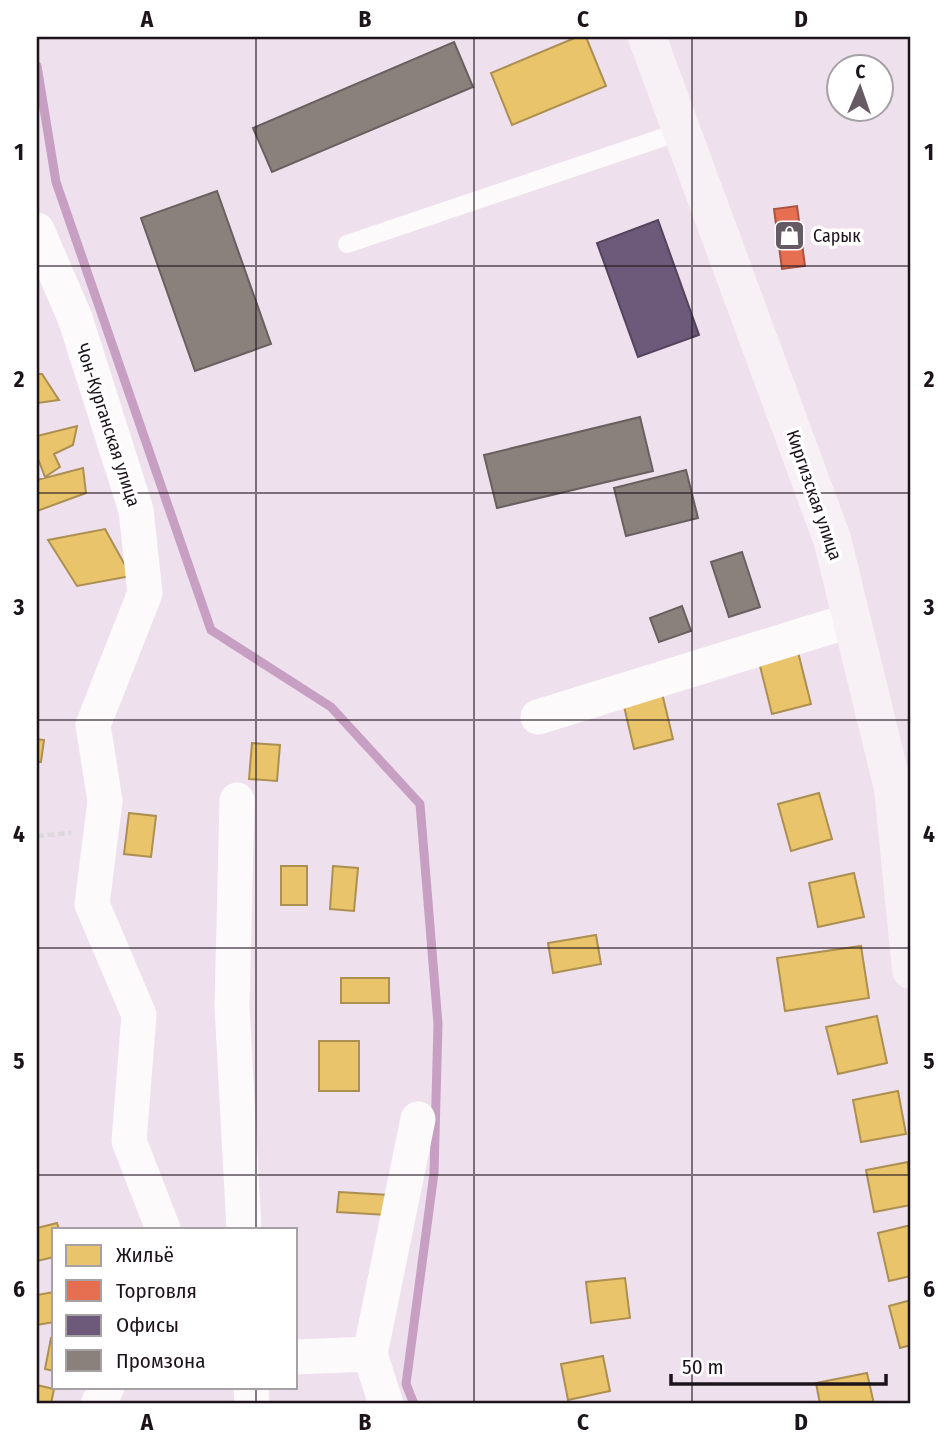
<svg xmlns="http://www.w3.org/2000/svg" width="948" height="1441" viewBox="0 0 948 1441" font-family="'Fira Sans Condensed',sans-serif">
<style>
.homes{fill:#e9c46a;stroke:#ac8f52;stroke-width:2}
.shops{fill:#e76f51;stroke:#aa5341;stroke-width:2}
.offices{fill:#6d597a;stroke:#55445e;stroke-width:2}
.industry{fill:#8a817c;stroke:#69605f;stroke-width:2}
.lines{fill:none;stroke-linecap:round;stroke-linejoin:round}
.stream{stroke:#c79fc2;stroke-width:9}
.path{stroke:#ddd8dc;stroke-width:4.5;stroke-dasharray:7 3.5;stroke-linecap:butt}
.service{stroke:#fdfafc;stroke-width:18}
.minor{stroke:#fdfafc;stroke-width:35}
.secondary{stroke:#f7f1f6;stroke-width:38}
.grid{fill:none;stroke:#1d131b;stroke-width:2;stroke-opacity:0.55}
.labels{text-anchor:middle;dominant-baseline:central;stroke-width:7;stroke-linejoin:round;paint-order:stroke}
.poi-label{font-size:18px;fill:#1d131b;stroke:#fff;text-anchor:start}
.street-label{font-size:18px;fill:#1d131b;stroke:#fff}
.neatline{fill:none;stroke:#1d131b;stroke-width:2.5}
.grid-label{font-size:23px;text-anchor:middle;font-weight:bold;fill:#1d131b}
</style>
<rect width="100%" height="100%" fill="#efe0ed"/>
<!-- homes -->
<path class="homes" d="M 577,37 L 586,37 L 606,86 L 512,125 L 491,73 Z
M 37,374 L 42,374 L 59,400 L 37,403 Z
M 77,426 L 73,445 L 54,454 L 60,467 L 45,477 L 37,456 L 37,436 Z
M 83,468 L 86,493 L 37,511 L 37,480 Z
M 105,529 L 131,576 L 77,586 L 48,540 Z
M 798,652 L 811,704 L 772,714 L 759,662 Z
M 662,693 L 673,739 L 634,749 L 623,702 Z
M 37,739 L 44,740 L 41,762 L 37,762 Z
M 252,743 L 280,745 L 277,781 L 249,779 Z
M 819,793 L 832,839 L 791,851 L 778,804 Z
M 129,813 L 156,816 L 151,857 L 124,854 Z
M 281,866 L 307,866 L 307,905 L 281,905 Z
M 333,866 L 358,868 L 354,911 L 330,909 Z
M 854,873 L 864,917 L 818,927 L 809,883 Z
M 596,935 L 601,964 L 553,973 L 548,943 Z
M 861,946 L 869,998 L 785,1011 L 777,958 Z
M 341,978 L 389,978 L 389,1003 L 341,1003 Z
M 877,1016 L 887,1063 L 838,1074 L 826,1027 Z
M 319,1041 L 359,1041 L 359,1091 L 319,1091 Z
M 898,1091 L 906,1134 L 861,1142 L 853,1100 Z
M 908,1162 L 911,1205 L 874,1212 L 866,1170 Z
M 339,1192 L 389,1195 L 387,1215 L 337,1212 Z
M 57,1223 L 59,1229 L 54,1229 L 54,1257 L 37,1261 L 37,1228 Z
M 911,1225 L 911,1276 L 889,1281 L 878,1233 Z
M 625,1278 L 630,1318 L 591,1323 L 586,1282 Z
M 54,1292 L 54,1322 L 37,1325 L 37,1295 Z
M 911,1300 L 911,1345 L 900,1348 L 889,1306 Z
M 51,1338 L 54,1339 L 54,1371 L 45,1369 Z
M 603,1356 L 610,1391 L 568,1400 L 561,1364 Z
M 867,1373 L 874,1404 L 820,1404 L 816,1383 Z
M 37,1385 L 54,1389 L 51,1404 L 37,1404 Z"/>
<!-- shops -->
<path class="shops" d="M 797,206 L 805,266 L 782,269 L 774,209 Z"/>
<!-- offices -->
<path class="offices" d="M 658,220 L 699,335 L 638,357 L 597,243 Z"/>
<!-- industry -->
<path class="industry" d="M 454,42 L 473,87 L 272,172 L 253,128 Z
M 217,191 L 271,344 L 195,371 L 141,218 Z
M 640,417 L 653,471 L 497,508 L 484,455 Z
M 686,470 L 698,518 L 626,536 L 614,488 Z
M 742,552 L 760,607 L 729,617 L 711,562 Z
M 682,606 L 691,631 L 659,642 L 650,618 Z"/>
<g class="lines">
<!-- stream -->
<path class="stream" d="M 37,66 L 56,182 L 211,630 L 331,707 L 420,804 L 438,1024 L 434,1173 L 406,1384 L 414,1404"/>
<!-- path -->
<path class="path" d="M 37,836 L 71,833"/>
<!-- service -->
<path class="service" d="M 347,244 L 682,131"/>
<!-- minor -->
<path class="minor" d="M 37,230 L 75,318 L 136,510 L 145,593 L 93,725 L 105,801 L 92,904 L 139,1015 L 129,1141 L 163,1229
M 538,717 L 852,620
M 237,800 L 232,1007 L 244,1229
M 296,1357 L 370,1354
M 251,1387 L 252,1404
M 98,1404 L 107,1387
M 386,1404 L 370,1354 L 418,1119"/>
<!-- secondary -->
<path class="secondary" d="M 647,37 L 832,539 L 893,788 L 911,970"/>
</g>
<!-- grid -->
<path class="grid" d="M 256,37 L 256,1229M 474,37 L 474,1404M 692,37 L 692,1404M 37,266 L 911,266M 37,493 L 911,493M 37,720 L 911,720M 37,948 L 911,948M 37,1175 L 911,1175M 256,1387 L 256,1404"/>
<!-- icons -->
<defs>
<symbol id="shop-square" viewBox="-11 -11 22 22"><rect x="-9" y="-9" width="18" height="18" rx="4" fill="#665b64" stroke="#fff"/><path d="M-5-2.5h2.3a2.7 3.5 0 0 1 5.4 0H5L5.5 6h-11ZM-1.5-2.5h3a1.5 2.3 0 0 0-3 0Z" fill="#fff"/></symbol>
</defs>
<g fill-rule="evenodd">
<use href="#shop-square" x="772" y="218" width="35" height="35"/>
</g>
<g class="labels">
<!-- poi labels -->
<g class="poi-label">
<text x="813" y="236">Сарык</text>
</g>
<!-- street labels -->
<g class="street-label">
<text transform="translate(108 425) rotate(72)">Чон-Курганская улица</text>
<text transform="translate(814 495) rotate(71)">Киргизская улица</text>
</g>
</g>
<!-- border -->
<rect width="948" height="1441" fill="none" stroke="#ffffff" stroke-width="77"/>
<!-- legend -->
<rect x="52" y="1228" width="245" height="161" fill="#ffffff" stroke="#a5a1a4" stroke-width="2"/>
<rect x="66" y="1245" width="35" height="21" fill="#e9c46a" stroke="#a5a1a4" stroke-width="2"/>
<text x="116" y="1262" font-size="21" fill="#1d131b">Жильё</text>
<rect x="66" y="1280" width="35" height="21" fill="#e76f51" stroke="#a5a1a4" stroke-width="2"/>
<text x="116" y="1298" font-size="21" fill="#1d131b">Торговля</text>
<rect x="66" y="1315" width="35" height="21" fill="#6d597a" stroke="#a5a1a4" stroke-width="2"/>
<text x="116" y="1332" font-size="21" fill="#1d131b">Офисы</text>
<rect x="66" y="1350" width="35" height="21" fill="#8a817c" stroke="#a5a1a4" stroke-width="2"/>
<text x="116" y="1368" font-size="21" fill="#1d131b">Промзона</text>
<!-- north arrow -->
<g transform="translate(860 88) rotate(2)"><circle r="33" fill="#ffffff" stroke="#a5a1a4" stroke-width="2"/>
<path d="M0-5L12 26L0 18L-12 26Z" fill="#665b64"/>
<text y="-10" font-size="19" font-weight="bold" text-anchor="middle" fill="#1d131b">С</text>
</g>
<!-- scale -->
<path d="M671 1374v10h215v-10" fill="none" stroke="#1d131b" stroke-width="3.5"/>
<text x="682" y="1374" font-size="21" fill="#1d131b" stroke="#ffffff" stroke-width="5" paint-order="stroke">50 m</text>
<rect x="38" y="38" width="871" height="1364" class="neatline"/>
<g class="grid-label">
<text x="147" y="27">A</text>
<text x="365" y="27">B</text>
<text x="583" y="27">C</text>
<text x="801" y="27">D</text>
<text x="19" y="160">1</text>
<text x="929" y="160">1</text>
<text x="19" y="387">2</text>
<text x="929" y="387">2</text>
<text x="19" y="615">3</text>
<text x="929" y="615">3</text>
<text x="19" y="842">4</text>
<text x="929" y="842">4</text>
<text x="19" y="1069">5</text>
<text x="929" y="1069">5</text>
<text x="19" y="1297">6</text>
<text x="929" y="1297">6</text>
<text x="147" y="1430">A</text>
<text x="365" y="1430">B</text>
<text x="583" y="1430">C</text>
<text x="801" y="1430">D</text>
</g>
</svg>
